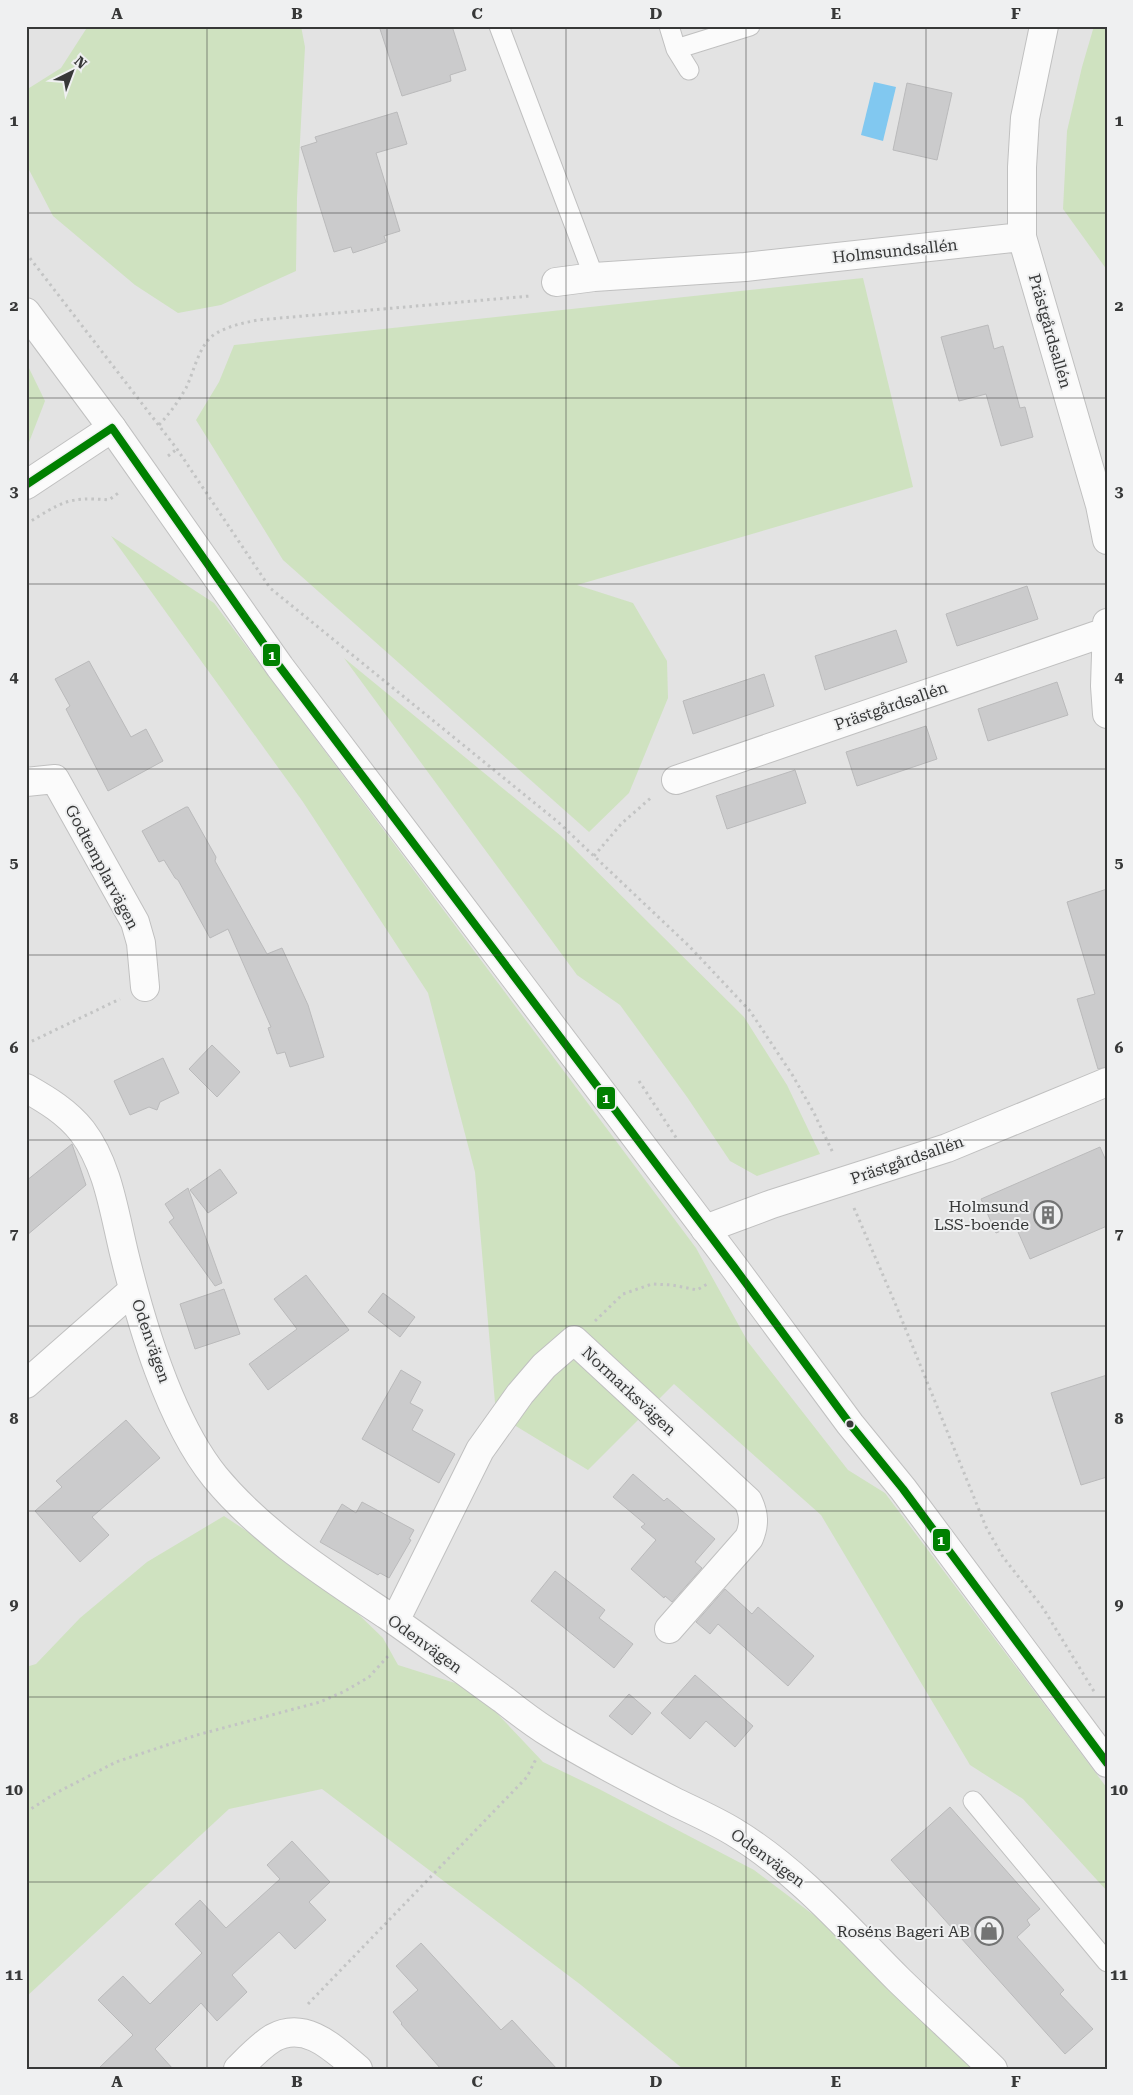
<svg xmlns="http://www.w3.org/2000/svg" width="1133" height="2095" viewBox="0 0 1133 2095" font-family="'Roboto Serif',serif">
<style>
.green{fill:#cfe2c0}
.water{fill:#81c8f0}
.building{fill:#cbcbcc;stroke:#bababb}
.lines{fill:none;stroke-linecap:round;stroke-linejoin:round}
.service-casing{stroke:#c0c0c0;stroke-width:21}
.minor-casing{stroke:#c0c0c0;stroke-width:30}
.tertiary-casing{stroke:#c0c0c0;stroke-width:30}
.secondary-casing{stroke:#c0c0c0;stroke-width:30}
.path{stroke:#c3c4c4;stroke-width:3;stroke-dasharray:2.5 4;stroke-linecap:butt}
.service{stroke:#fbfbfb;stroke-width:19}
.minor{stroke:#fbfbfb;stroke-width:28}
.tertiary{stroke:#fbfbfb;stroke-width:28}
.secondary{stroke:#fbfbfb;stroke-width:28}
.bus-1-casing{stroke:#eff0f1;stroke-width:11}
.bus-1{stroke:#008000;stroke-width:8}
.grid{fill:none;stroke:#373838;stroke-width:1;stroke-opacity:0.55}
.bus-dot{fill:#373838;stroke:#eff0f1;stroke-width:2}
.labels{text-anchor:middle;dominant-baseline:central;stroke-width:4;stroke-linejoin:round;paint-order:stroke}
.street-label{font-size:16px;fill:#373838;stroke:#eff0f1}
.poi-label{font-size:16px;fill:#373838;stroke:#eff0f1;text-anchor:end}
.line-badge{stroke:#eff0f1;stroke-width:2}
.badge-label{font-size:14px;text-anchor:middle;font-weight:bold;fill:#fff}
.neatline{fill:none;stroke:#373838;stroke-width:2}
.grid-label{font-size:16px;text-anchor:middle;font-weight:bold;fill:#373838}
</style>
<rect width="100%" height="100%" fill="#e3e3e3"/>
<!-- green -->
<path class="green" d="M 88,26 L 301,26 L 305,47 L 297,198 L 296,271 L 221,305 L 178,313 L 135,285 L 53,216 L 26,164 L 26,90 L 61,68 Z
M 1094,26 L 1107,26 L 1107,270 L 1063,209 L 1067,131 L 1082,67 Z
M 863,278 L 913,487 L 577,585 L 633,603 L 667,661 L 668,698 L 629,793 L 589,832 L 283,560 L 196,420 L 219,382 L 234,345 Z
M 26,362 L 45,401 L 26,450 Z
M 111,536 L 214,603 L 696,1248 L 748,1342 L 848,1470 L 885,1493 L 1107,1788 L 1107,1891 L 1023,1799 L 970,1765 L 821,1515 L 674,1384 L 588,1470 L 496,1414 L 475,1172 L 428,993 L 303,802 Z
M 344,658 L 561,836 L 744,1017 L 787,1085 L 820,1154 L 757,1176 L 730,1161 L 687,1097 L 620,1005 L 577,975 Z
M 224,1516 L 263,1542 L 355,1611 L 383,1638 L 398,1665 L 474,1689 L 543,1762 L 599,1789 L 754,1870 L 823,1922 L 975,2069 L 683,2069 L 581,1985 L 322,1789 L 229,1809 L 26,1997 L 26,1667 L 36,1664 L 80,1618 L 147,1562 Z"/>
<!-- water -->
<path class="water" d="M 874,82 L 896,87 L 883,141 L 861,135 Z"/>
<!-- building -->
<path class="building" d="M 379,26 L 452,26 L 466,70 L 450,75 L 451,81 L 402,96 Z
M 907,83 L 952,93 L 937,160 L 893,150 Z
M 397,112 L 407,144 L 376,153 L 400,231 L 384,236 L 386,242 L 353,253 L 351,247 L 334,252 L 301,147 L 317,142 L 315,137 Z
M 988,325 L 994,349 L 1003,346 L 1020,408 L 1025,407 L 1033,437 L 1001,446 L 986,394 L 959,401 L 941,337 Z
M 1027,586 L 1038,619 L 957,646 L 946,614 Z
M 896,630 L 907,662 L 825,690 L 815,656 Z
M 89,661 L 131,737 L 146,729 L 163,761 L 108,791 L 66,709 L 70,706 L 55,679 Z
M 764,674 L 774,706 L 693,734 L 683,701 Z
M 1057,682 L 1068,715 L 988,741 L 978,709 Z
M 926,726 L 937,759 L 857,786 L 846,752 Z
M 795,770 L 806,803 L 727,829 L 716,796 Z
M 186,807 L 188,807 L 216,857 L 215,861 L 267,954 L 282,948 L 308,1005 L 324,1057 L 290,1067 L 285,1052 L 277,1054 L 268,1028 L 271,1027 L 228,929 L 210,938 L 178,880 L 175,878 L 164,860 L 159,862 L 142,831 Z
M 1107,889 L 1107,1067 L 1098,1069 L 1077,999 L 1095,994 L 1067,902 Z
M 212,1045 L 240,1072 L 217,1097 L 189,1069 Z
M 163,1058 L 179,1093 L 160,1102 L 157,1110 L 149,1107 L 130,1115 L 114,1081 Z
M 72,1144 L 86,1185 L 26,1236 L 26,1181 Z
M 1100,1147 L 1107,1163 L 1107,1226 L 1030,1259 L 1015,1225 L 996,1233 L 981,1199 Z
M 220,1169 L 237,1193 L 208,1213 L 190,1190 Z
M 188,1188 L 222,1283 L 215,1286 L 169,1222 L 174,1218 L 165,1204 Z
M 306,1275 L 349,1330 L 268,1390 L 249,1364 L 297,1329 L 274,1299 Z
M 224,1289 L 240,1334 L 195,1349 L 180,1304 Z
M 383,1293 L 415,1317 L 400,1337 L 368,1312 Z
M 401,1370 L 421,1382 L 410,1403 L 423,1410 L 412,1430 L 455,1454 L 439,1483 L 362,1439 Z
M 1107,1375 L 1107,1477 L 1081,1485 L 1051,1393 Z
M 126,1420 L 160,1458 L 92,1517 L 109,1535 L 80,1562 L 35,1511 L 62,1487 L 56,1481 Z
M 633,1474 L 664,1501 L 667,1498 L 715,1539 L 695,1562 L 702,1568 L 672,1602 L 665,1596 L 664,1598 L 631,1569 L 656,1540 L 641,1527 L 645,1524 L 613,1497 Z
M 362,1502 L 414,1530 L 409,1539 L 411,1540 L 389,1578 L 380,1573 L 378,1575 L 320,1542 L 342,1504 L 356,1513 Z
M 555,1571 L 605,1610 L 599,1618 L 633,1644 L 614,1668 L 531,1601 Z
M 725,1589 L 752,1614 L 758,1607 L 814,1656 L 788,1686 L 718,1624 L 710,1634 L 696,1622 Z
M 695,1675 L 753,1726 L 735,1747 L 706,1721 L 690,1739 L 661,1713 Z
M 629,1694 L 651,1713 L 632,1735 L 609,1716 Z
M 950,1807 L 1040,1909 L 1027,1920 L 1030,1925 L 1017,1937 L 1064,1990 L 1060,1994 L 1093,2029 L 1065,2054 L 891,1860 Z
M 292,1841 L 330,1882 L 309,1902 L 326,1920 L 295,1949 L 279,1932 L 232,1975 L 247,1992 L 217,2021 L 201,2003 L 155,2049 L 173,2069 L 98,2069 L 133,2035 L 98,2000 L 123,1976 L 150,2004 L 202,1953 L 175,1924 L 200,1900 L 226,1928 L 280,1879 L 267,1865 Z
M 421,1943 L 501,2030 L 512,2020 L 557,2069 L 441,2069 L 401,2024 L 402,2023 L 393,2012 L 418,1990 L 396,1966 Z"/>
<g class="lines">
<defs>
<path id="service" d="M 499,26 L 594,277
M 669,26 L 676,49
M 689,70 L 676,49 L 750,26
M 973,1801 L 1107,1962"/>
<path id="minor" d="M 1044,26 L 1025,118 L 1022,167 L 1022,237 L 1100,505 L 1107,540
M 556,282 L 594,277 L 745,267 L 1022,237
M 1107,623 L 1105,686 L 1107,714
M 676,780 L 1106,632
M 26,782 L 55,779 L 135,922 L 141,943 L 145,987
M 26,1088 C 47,1100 67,1112 82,1131 C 108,1165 114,1212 124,1253 C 141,1323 169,1420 215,1477 C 262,1534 327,1575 388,1616 C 427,1643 465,1672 504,1700 C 519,1712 535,1724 551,1734 C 591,1759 634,1781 677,1803 C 696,1812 716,1821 734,1832 C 798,1871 847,1928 899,1980 C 930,2010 962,2039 993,2069
M 705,1229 L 772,1204 L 947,1148 L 1107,1082
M 26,1384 L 133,1290
M 395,1621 L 480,1450 L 520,1394 L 544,1366 L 574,1340 L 748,1501 C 754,1514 755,1524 749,1538 L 669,1629
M 238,2069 C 249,2058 260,2046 273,2038 C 306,2020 334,2049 358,2069"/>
<path id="tertiary" d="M 26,485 L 112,428"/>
<path id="secondary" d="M 26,312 L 112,428 L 280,667 L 734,1267 L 850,1424 L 903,1489 L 1107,1763"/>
</defs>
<!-- service casing -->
<use href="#service" class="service-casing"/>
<!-- minor casing -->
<use href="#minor" class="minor-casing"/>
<!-- tertiary casing -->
<use href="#tertiary" class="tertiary-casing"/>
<!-- secondary casing -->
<use href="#secondary" class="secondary-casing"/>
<!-- path -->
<path class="path" d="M 26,253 L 177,449 L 270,588 L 558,822 L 690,947 L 750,1011 L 793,1076 L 814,1113 L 833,1153
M 159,425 C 170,413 178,402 186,388 C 194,372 199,344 215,334 C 228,326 243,323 258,320 L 530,296
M 168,456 L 177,449
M 26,524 C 61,503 67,496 109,500 L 121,491
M 594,856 L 621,824 L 653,796
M 26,1044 L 120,999
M 639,1081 L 677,1139
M 854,1208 L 895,1303 L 986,1527 L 1003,1557 L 1043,1608 L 1095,1693
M 595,1321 L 623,1294 L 652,1284 L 672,1285 L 697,1290 L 709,1283
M 26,1812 L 56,1793 L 116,1762 L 197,1735 L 320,1702 L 345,1691 L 369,1677 L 390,1654
M 308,2004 L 527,1777 L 536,1759"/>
<!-- service -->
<use href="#service" class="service"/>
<!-- minor -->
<use href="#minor" class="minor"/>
<!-- tertiary -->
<use href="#tertiary" class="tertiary"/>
<!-- secondary -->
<use href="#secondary" class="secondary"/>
<defs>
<path id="bus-1" d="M 112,428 L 280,667 L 734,1267 L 850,1424 L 903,1489 L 1107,1763
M 26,485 L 112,428"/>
</defs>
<!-- bus-1 casing -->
<use href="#bus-1" class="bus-1-casing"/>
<!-- bus-1 -->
<use href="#bus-1" class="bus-1"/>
</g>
<!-- grid -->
<path class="grid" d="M 207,26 L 207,2069M 387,26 L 387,2069M 566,26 L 566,2069M 746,26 L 746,2069M 926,26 L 926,2069M 26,213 L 1107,213M 26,398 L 1107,398M 26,584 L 1107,584M 26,769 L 1107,769M 26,955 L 1107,955M 26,1140 L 1107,1140M 26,1326 L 1107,1326M 26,1511 L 1107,1511M 26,1697 L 1107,1697M 26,1882 L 1107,1882"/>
<!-- icons -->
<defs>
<symbol id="building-ring" viewBox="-11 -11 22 22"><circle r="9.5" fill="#eff0f1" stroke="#737474" stroke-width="1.5"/><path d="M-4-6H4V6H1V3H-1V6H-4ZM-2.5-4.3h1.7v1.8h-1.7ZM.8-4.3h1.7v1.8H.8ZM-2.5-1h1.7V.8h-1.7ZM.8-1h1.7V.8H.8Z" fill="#737474"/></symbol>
<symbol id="shop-ring" viewBox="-11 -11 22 22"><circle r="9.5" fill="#eff0f1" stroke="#737474" stroke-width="1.5"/><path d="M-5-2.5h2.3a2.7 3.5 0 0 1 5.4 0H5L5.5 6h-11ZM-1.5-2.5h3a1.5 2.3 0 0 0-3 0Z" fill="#737474"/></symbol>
</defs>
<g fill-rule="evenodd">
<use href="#building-ring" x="1032" y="1199" width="32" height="32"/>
<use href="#shop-ring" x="973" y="1915" width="32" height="32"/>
</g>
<!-- markers -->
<circle class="bus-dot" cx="850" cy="1424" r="4.5"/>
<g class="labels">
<!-- street labels -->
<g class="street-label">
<text transform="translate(895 251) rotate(-6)">Holmsundsallén</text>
<text transform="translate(1050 331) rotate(74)">Prästgårdsallén</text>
<text transform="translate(891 706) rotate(-19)">Prästgårdsallén</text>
<text transform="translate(102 867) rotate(62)">Godtemplarvägen</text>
<text transform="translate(907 1160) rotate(-19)">Prästgårdsallén</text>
<text transform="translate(151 1341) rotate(71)">Odenvägen</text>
<text transform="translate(629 1391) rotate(43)">Normarksvägen</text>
<text transform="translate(425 1644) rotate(36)">Odenvägen</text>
<text transform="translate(768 1858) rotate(36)">Odenvägen</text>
</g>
<!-- poi labels -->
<g class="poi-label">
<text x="1029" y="1206">Holmsund<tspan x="1029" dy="18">LSS-boende</tspan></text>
<text x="970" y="1931">Roséns Bageri AB</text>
</g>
</g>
<g class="line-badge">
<rect x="262" y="643" width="19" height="24" rx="5" fill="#008000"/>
<rect x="596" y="1086" width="20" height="24" rx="5" fill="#008000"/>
<rect x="932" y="1528" width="19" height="24" rx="5" fill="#008000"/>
</g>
<g class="badge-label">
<text x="272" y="660">1</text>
<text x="606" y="1103">1</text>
<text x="941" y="1545">1</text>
</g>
<!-- border -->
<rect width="1133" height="2095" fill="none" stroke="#eff0f1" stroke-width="55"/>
<!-- north arrow -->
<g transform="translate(72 72) rotate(42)" stroke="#eff0f1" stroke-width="4" paint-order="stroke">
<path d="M0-4L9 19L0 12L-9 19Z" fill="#373838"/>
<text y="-8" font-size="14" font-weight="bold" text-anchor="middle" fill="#373838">N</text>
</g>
<rect x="28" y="28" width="1078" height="2040" class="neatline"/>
<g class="grid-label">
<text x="117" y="19">A</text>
<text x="297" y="19">B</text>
<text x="477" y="19">C</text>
<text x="656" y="19">D</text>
<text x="836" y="19">E</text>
<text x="1016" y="19">F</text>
<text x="14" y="126">1</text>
<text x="1119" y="126">1</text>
<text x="14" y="311">2</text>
<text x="1119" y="311">2</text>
<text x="14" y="497">3</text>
<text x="1119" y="497">3</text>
<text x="14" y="682">4</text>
<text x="1119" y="682">4</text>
<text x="14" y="868">5</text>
<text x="1119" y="868">5</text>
<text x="14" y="1053">6</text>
<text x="1119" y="1053">6</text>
<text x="14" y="1239">7</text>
<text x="1119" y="1239">7</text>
<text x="14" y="1424">8</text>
<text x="1119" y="1424">8</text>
<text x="14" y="1610">9</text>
<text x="1119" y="1610">9</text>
<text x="14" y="1795">10</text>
<text x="1119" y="1795">10</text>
<text x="14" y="1980">11</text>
<text x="1119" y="1980">11</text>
<text x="117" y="2087">A</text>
<text x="297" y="2087">B</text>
<text x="477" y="2087">C</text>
<text x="656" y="2087">D</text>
<text x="836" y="2087">E</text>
<text x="1016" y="2087">F</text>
</g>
</svg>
